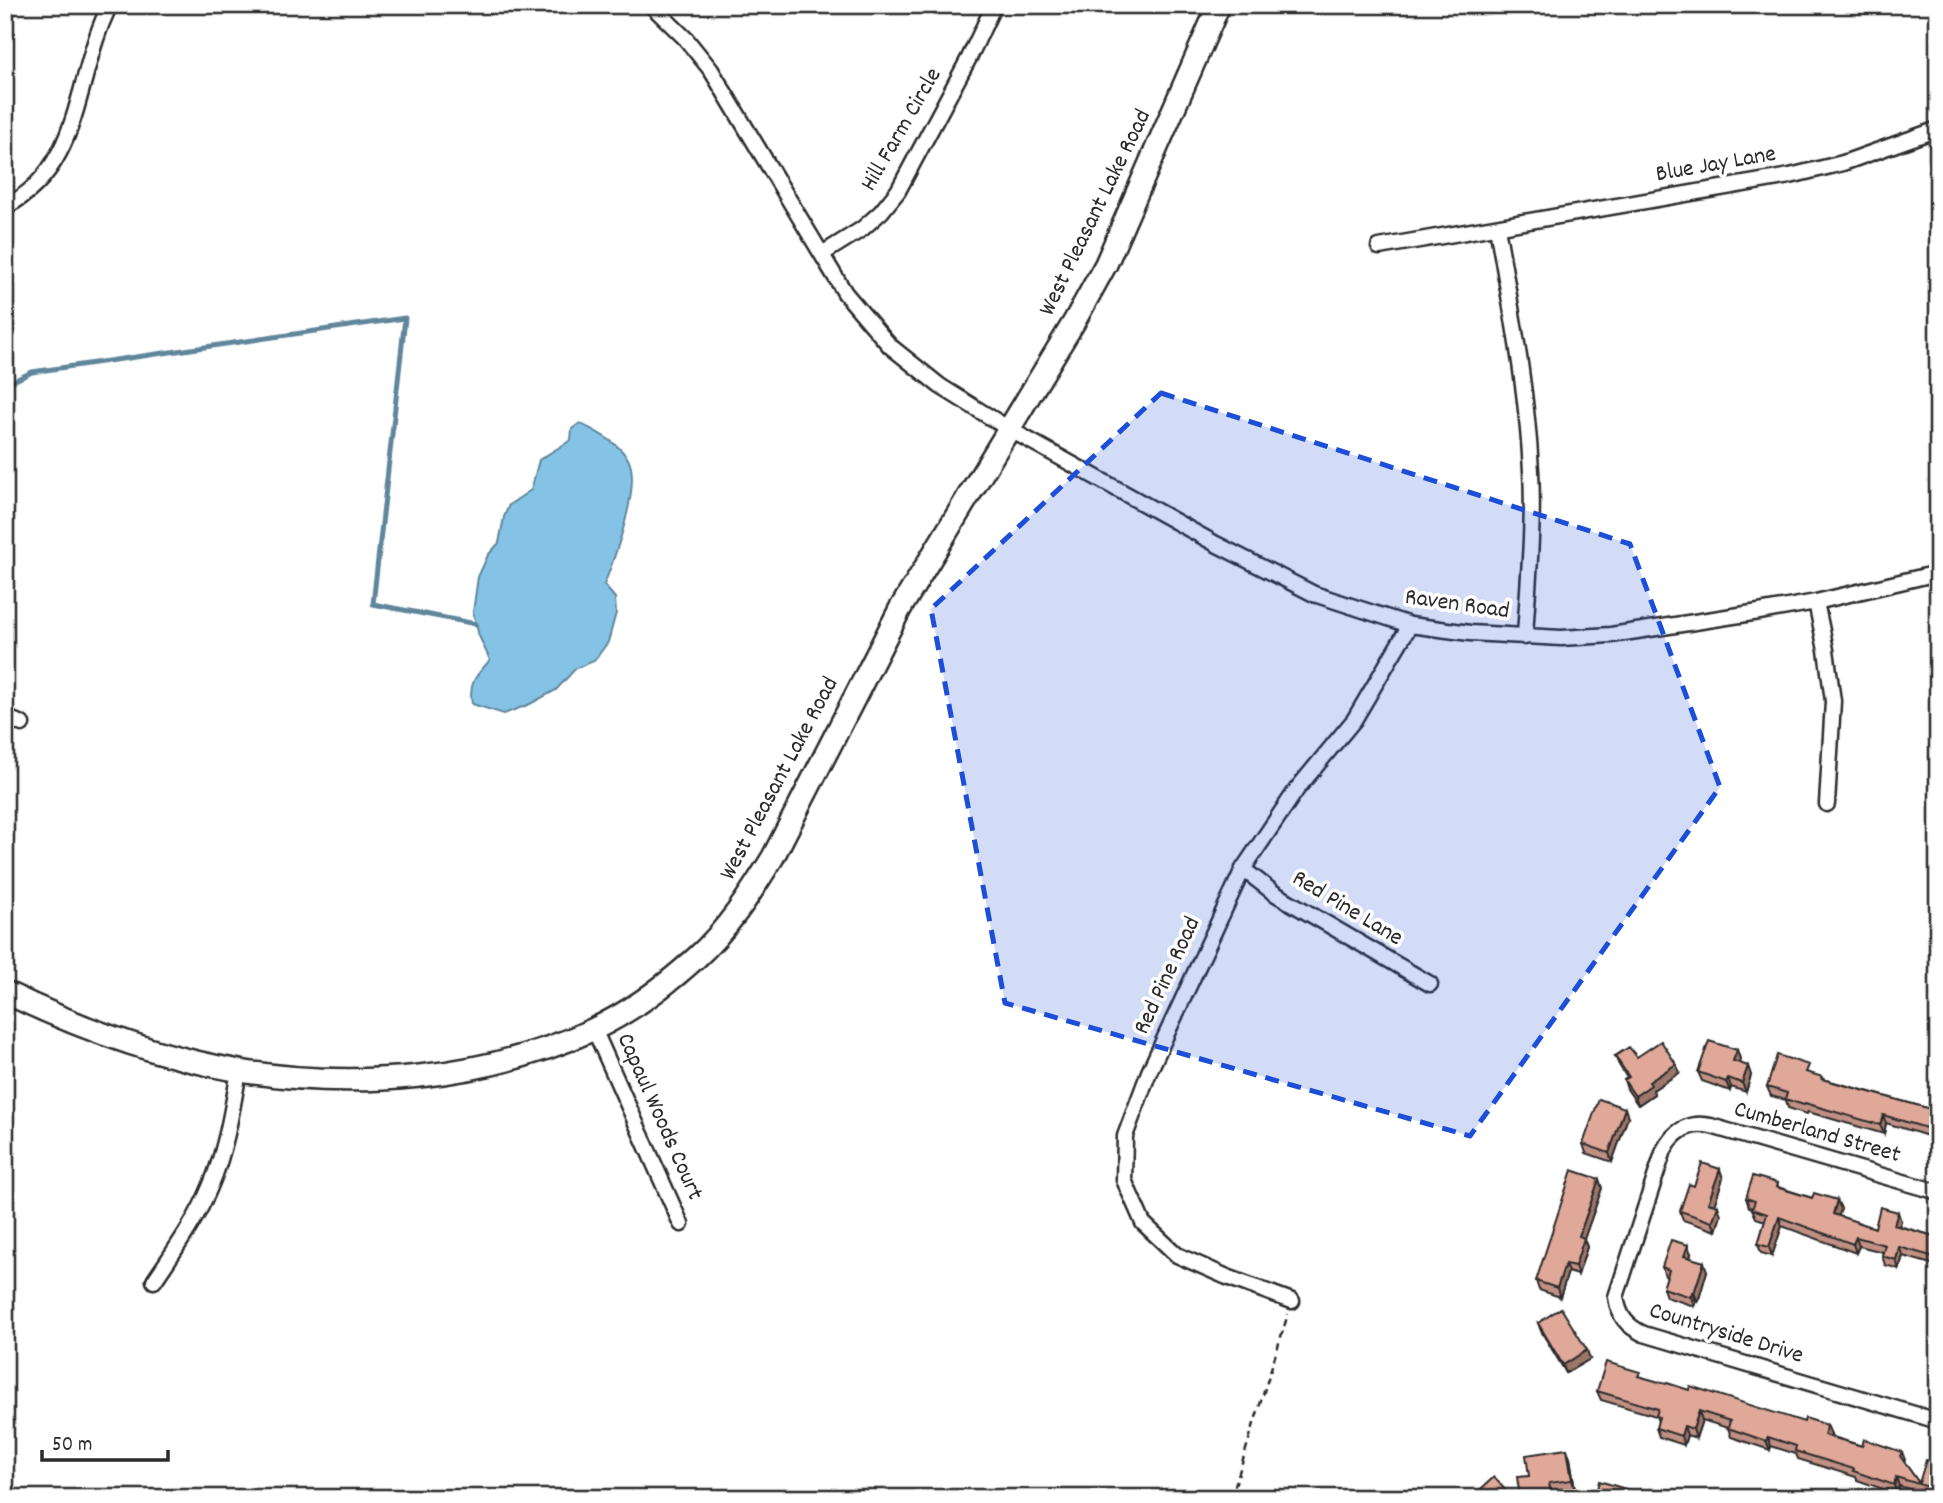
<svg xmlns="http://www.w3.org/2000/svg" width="1943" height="1503" viewBox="0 0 1943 1503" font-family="Dekko,sans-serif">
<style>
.water{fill:#85c3e6;stroke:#61869b;stroke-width:2}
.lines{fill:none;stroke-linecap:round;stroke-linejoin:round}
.stream{stroke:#61869b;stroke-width:5}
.street-casing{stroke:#2b2b2b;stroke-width:19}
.secondary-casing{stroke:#2b2b2b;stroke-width:26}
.path{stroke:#2b2b2b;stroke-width:2.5;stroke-dasharray:7 5;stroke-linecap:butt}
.street{stroke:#fff;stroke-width:14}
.secondary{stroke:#fff;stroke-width:21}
.wall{fill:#c19084;stroke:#2b2b2b;stroke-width:2}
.shaded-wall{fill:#9d766b;stroke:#2b2b2b;stroke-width:2}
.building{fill:#e0a899;stroke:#2b2b2b;stroke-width:2}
.marked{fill:#1d4ed8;fill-opacity:0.2;stroke:#1d4ed8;stroke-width:5;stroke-dasharray:14 9;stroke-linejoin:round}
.labels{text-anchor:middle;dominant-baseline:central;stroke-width:7;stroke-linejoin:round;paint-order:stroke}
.street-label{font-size:24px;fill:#2b2b2b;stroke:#fff}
</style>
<rect width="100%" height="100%" fill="#fff"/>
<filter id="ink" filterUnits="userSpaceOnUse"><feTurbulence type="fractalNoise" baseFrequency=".0143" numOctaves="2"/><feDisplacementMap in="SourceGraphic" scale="14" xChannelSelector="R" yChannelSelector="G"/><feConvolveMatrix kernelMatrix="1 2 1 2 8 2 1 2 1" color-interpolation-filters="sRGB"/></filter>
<g filter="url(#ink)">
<!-- water -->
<path class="water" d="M 580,423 C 597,433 617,441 628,459 C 642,484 614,559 604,585 L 615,598 L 616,613 L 608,642 L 594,661 L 576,668 L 556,690 L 530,704 L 504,714 L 472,704 C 468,682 477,675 490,660 L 479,636 L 473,612 L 478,577 L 488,555 L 499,543 L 504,517 L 509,505 L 531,490 L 539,460 L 571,440 L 572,429 Z"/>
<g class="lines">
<!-- stream -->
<path class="stream" d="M 5,385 L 32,372 L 405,318 L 373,604 L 476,624"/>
<defs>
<path id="street" d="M 651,5 L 686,39 L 711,70 L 845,293 L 890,346 L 940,386 L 1009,429 L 1216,544 L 1314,594 L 1410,625 L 1470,633 L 1561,638 L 1611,635 L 1759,612 L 1816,602 L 1938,573
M 5,207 C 84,167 74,75 110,5
M 1497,227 C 1511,308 1527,388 1531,471 C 1534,526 1528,582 1525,637
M 1379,247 L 1790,176 L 1843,163 L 1938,129
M 822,254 L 862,229 L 881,212 L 898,191 L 969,58 L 994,5
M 1816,602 L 1826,650 L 1833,701 L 1827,804
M 5,717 L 22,724
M 1243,869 L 1274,893 L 1430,984
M 594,1029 L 681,1224
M 1938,1192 L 1711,1126 C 1689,1121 1674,1131 1664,1150 L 1616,1297 C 1619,1316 1626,1326 1644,1334 L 1938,1421
M 154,1281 C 174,1251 196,1221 210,1187 C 226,1150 232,1110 239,1071
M 1292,1301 L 1227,1277 L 1177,1255 L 1143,1223 L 1124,1180 L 1125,1136 L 1149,1072 L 1243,869 L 1297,789 L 1354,720 L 1410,625"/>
<path id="secondary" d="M 5,992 C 79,1028 159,1057 240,1071 C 355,1090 486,1079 592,1030 C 631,1012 665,986 696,958 C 728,929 751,893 773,857 L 900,609 L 1074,322 L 1106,264 L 1219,5"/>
</defs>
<!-- street casing -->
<use href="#street" class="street-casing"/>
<!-- secondary casing -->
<use href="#secondary" class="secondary-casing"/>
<!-- path -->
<path class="path" d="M 1231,1498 L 1288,1314"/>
<!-- street -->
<use href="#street" class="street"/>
<!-- secondary -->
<use href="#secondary" class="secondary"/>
</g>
<!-- wall -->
<path class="wall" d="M 1737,1050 L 1740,1059 L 1739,1063 L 1751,1075 L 1746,1092 L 1731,1087 L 1730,1091 L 1702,1081 L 1698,1072 Z
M 1615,1056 L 1637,1057 L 1679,1073 L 1653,1090 L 1654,1094 L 1638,1105 L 1627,1089 L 1624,1080 L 1627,1078 L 1619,1065 Z
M 1812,1074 L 1823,1079 L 1938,1111 L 1938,1151 L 1933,1149 L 1930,1140 L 1931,1137 L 1886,1123 L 1884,1134 L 1808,1112 L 1807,1114 L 1788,1108 L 1786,1100 L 1771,1096 L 1767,1087 Z
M 1628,1117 L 1612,1162 L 1586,1153 L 1583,1144 Z
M 1723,1178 L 1714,1205 L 1721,1215 L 1716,1231 L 1683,1220 L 1680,1211 L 1694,1186 Z
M 1777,1183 L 1778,1187 L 1812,1198 L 1837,1200 L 1841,1209 L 1838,1216 L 1875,1228 L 1901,1221 L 1899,1226 L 1934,1236 L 1938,1225 L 1938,1266 L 1903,1256 L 1899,1269 L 1885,1265 L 1882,1256 L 1883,1252 L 1859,1246 L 1856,1253 L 1782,1226 L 1772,1256 L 1761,1253 L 1758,1244 L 1765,1221 L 1756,1218 L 1752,1209 L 1753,1208 L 1749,1207 L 1746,1198 Z
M 1602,1188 L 1584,1239 L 1587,1247 L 1578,1275 L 1568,1272 L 1560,1297 L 1539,1290 L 1536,1281 Z
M 1691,1254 L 1690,1258 L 1707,1271 L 1698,1302 L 1696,1301 L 1694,1306 L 1666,1297 L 1663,1288 L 1667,1277 L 1665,1276 L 1662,1267 Z
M 1538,1323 L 1590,1359 L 1566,1373 L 1541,1331 Z
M 1641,1377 L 1831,1434 L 1830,1436 L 1862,1446 L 1902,1452 L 1905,1460 L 1904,1462 L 1919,1483 L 1938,1464 L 1938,1498 L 1899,1486 L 1897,1494 L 1857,1480 L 1856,1477 L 1798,1459 L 1796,1454 L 1771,1446 L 1770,1450 L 1731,1437 L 1728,1428 L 1702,1420 L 1696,1438 L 1687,1435 L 1684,1445 L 1659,1437 L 1656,1428 L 1658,1422 L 1656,1416 L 1601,1400 L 1597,1391 Z
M 1570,1458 L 1575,1489 L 1553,1492 L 1554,1498 L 1520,1498 L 1529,1476 Z"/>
<!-- shaded-wall -->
<path class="shaded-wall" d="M 1737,1050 L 1740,1059 L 1737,1070 L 1733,1061 Z
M 1676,1064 L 1679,1073 L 1653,1090 L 1654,1094 L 1638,1105 L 1635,1096 L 1649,1082 Z
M 1748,1066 L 1751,1075 L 1746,1092 L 1742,1083 Z
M 1728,1078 L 1731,1087 L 1730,1091 L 1726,1082 Z
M 1625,1108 L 1628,1117 L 1612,1162 L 1609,1153 Z
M 1883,1115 L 1886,1123 L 1884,1134 L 1880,1125 Z
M 1720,1169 L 1723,1178 L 1712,1212 L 1708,1203 Z
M 1599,1179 L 1602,1188 L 1584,1239 L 1587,1247 L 1578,1275 L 1575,1266 L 1579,1236 Z
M 1837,1200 L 1841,1209 L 1836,1223 L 1833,1214 Z
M 1718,1206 L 1721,1215 L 1716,1231 L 1712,1222 Z
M 1898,1212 L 1901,1221 L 1897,1233 L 1894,1225 Z
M 1779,1217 L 1782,1226 L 1772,1256 L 1769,1247 Z
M 1856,1237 L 1859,1246 L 1856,1253 L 1853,1244 Z
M 1688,1245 L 1691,1254 L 1688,1265 L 1684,1256 Z
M 1899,1247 L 1903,1256 L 1899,1269 L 1896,1260 Z
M 1704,1262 L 1707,1271 L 1698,1302 L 1694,1293 Z
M 1565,1264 L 1568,1272 L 1560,1297 L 1557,1288 Z
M 1692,1292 L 1696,1301 L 1694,1306 L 1691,1297 Z
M 1587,1350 L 1590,1359 L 1566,1373 L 1563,1365 Z
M 1699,1411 L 1702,1420 L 1696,1438 L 1693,1429 Z
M 1827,1425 L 1831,1434 L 1828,1443 L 1824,1435 Z
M 1684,1426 L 1687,1435 L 1684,1445 L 1681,1436 Z
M 1768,1437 L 1771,1446 L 1770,1450 L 1766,1441 Z
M 1567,1449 L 1570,1458 L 1575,1489 L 1572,1480 Z
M 1896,1477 L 1899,1486 L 1897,1494 L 1894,1485 Z"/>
<!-- building -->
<path class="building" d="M 1661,1041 L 1676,1064 L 1649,1082 L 1651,1085 L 1635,1096 L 1624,1080 L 1629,1077 L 1615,1056 L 1629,1047 L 1637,1057 Z
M 1709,1041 L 1737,1050 L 1733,1061 L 1748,1066 L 1742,1083 L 1728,1078 L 1726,1082 L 1698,1072 Z
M 1777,1055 L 1809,1065 L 1806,1072 L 1823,1077 L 1822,1079 L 1938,1111 L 1938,1142 L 1930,1140 L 1933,1130 L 1883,1115 L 1880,1125 L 1805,1103 L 1804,1105 L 1785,1099 L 1787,1093 L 1767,1087 Z
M 1599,1099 L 1625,1108 L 1609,1153 L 1583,1144 Z
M 1702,1163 L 1720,1169 L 1708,1203 L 1718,1206 L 1712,1222 L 1680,1211 L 1689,1184 L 1694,1186 Z
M 1572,1170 L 1599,1179 L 1579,1236 L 1584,1238 L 1575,1266 L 1565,1264 L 1557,1288 L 1536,1281 Z
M 1753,1176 L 1777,1183 L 1776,1187 L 1812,1198 L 1814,1193 L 1837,1200 L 1833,1214 L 1875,1228 L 1880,1207 L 1898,1212 L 1894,1225 L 1934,1236 L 1938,1225 L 1938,1258 L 1899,1247 L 1896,1260 L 1882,1256 L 1885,1245 L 1856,1237 L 1853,1244 L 1779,1217 L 1769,1247 L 1758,1244 L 1767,1214 L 1752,1209 L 1755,1201 L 1746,1198 Z
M 1671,1240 L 1688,1245 L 1684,1256 L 1704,1262 L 1694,1293 L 1692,1292 L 1691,1297 L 1663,1288 L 1669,1270 L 1662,1267 Z
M 1561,1308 L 1587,1350 L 1563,1365 L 1538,1323 Z
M 1606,1362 L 1640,1372 L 1638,1376 L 1666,1384 L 1667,1383 L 1689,1390 L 1690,1386 L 1804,1422 L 1805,1418 L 1827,1425 L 1824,1435 L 1862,1446 L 1864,1439 L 1902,1452 L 1900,1456 L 1919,1483 L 1926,1460 L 1938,1464 L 1938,1490 L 1896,1477 L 1894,1485 L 1853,1471 L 1854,1469 L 1795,1451 L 1796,1446 L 1768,1437 L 1766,1441 L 1728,1428 L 1730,1421 L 1699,1411 L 1693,1429 L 1684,1426 L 1681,1436 L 1656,1428 L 1659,1417 L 1656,1416 L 1658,1409 L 1597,1391 Z
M 1567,1449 L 1572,1480 L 1549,1483 L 1551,1493 L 1520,1498 L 1517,1477 L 1529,1476 L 1526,1455 Z
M 1494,1477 L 1512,1498 L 1471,1498 Z
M 1599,1481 L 1636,1492 L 1635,1498 L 1595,1498 Z"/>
</g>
<!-- marked area -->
<path class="marked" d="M 1161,393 L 1630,544 L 1720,787 L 1470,1136 L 1005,1003 L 931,609 Z"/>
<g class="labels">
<!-- street labels -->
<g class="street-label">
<text transform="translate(902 130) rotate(-60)">Hill Farm Circle</text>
<text transform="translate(1716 165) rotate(-10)">Blue Jay Lane</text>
<text transform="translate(1096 213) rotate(-64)">West Pleasant Lake Road</text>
<text transform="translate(1457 605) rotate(8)">Raven Road</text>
<text transform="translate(780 779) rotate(-62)">West Pleasant Lake Road</text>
<text transform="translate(1347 909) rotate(31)">Red Pine Lane</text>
<text transform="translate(1168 976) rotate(-65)">Red Pine Road</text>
<text transform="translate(659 1117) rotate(66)">Capaul Woods Court</text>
<text transform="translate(1817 1133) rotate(16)">Cumberland Street</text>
<text transform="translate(1726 1334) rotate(17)">Countryside Drive</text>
</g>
</g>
<!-- margin -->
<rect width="1943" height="1503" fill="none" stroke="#fff" stroke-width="28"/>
<rect x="14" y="14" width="1915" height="1475" fill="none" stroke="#2b2b2b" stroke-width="2.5" filter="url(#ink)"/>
<!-- scale -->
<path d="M42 1450v10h126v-10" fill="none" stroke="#2b2b2b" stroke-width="3.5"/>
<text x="52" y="1450" font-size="21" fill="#2b2b2b" stroke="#ffffff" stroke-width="5" paint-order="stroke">50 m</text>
</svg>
